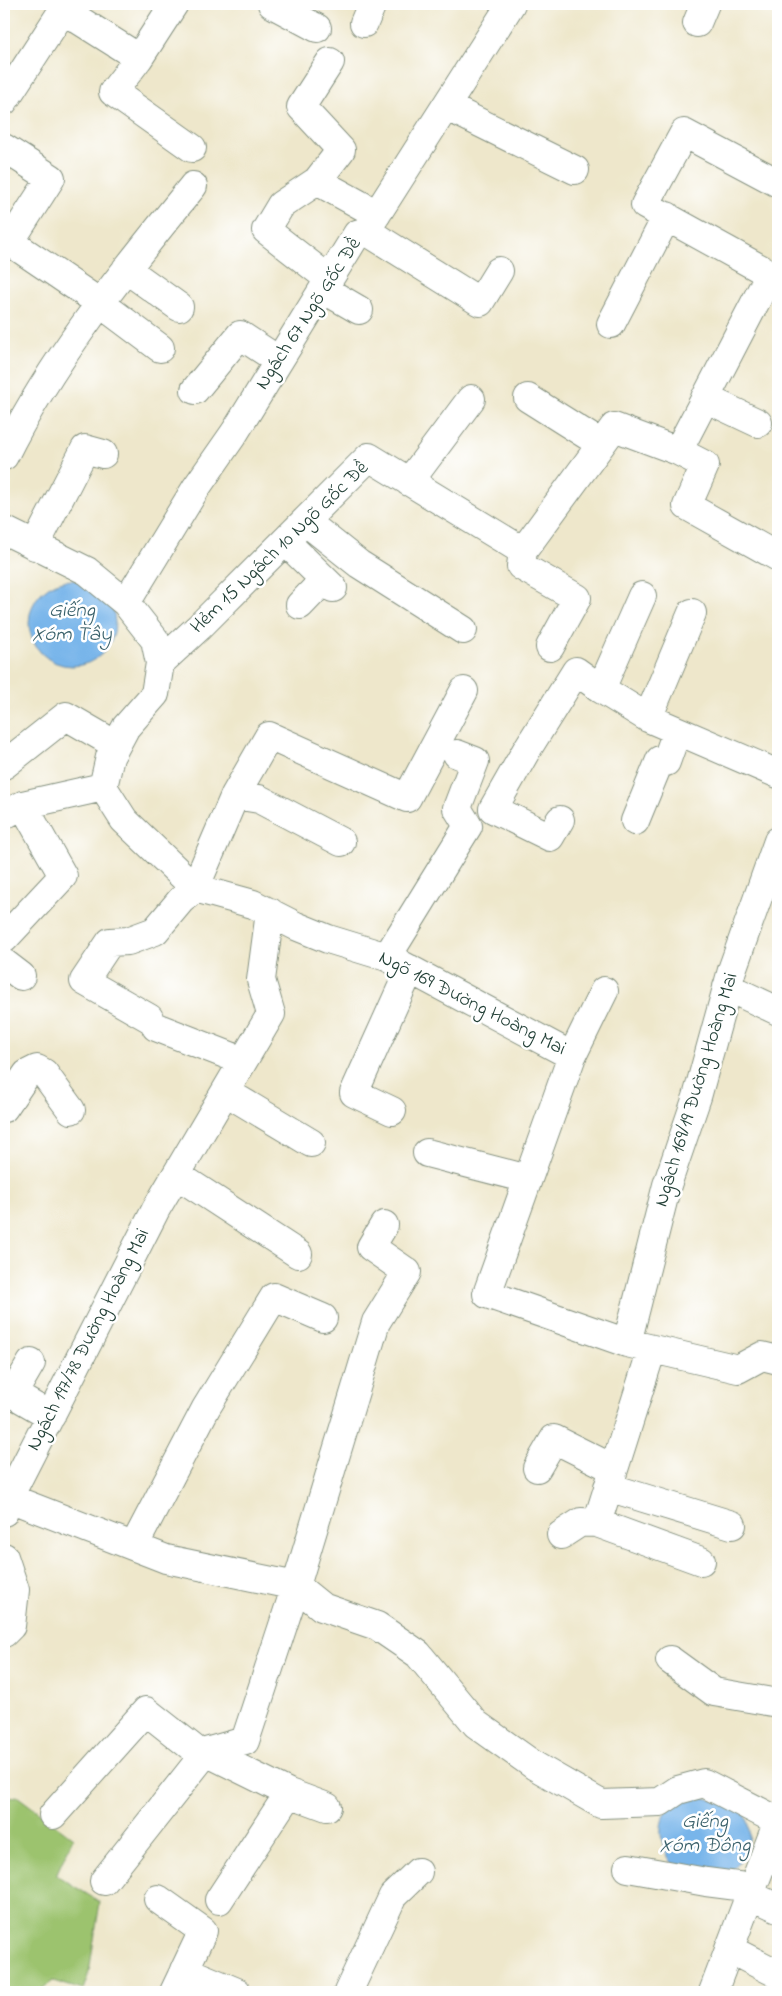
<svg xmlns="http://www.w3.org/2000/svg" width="782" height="1996" viewBox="0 0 782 1996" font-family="'Indie Flower',sans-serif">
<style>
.green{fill:#9cc36e;stroke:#5e8051}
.water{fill:#78b5ea;stroke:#4c798f}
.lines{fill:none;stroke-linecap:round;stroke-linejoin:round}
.minor-casing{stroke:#869280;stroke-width:30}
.minor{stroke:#fff;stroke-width:28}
.labels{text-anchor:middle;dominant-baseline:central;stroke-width:5;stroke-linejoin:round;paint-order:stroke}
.street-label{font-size:20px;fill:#1f3d34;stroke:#fff}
.water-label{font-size:21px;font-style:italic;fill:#3a616b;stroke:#fff}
</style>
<rect width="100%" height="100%" fill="#fff"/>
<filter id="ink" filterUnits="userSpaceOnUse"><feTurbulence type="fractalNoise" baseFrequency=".02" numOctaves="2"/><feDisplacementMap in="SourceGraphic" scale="10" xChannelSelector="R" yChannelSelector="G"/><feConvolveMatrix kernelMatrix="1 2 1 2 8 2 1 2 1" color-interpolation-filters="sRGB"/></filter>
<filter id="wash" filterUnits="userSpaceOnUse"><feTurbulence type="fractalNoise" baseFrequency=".0096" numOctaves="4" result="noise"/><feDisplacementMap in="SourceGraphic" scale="20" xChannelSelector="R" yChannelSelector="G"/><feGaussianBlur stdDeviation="1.12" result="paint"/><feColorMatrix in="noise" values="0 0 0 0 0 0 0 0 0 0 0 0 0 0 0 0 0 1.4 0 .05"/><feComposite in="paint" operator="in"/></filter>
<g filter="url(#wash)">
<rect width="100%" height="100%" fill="#eee7cb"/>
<!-- green -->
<path class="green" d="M 17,1796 L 73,1838 L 56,1875 L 100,1902 L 89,1972 L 83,1990 L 53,1981 L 39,1992 L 4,1992 L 4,1800 Z"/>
<!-- water -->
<path class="water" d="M29 623a43 43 0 1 1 86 0a43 43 0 1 1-86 0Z
M 690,1793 L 742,1809 C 755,1836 751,1853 728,1873 L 674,1866 C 663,1851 654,1827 668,1810 C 674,1804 683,1798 690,1793 Z"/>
</g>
<g filter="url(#ink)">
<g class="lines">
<defs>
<path id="minor" d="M 272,4 L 317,28
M 63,10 L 139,58 L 174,4
M 364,23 L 372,4
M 697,23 L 705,4
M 139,58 L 113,92 L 192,148
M 4,101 L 67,4
M 446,106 L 575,170
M 4,148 L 51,178 L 10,242 L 100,303 L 160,348
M 317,181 L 377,214
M 778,183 L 684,133 L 645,205 L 770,274 L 778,275
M 366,231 L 480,302 L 499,271
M 126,269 L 179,307
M 329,279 L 266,230 L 281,205 L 317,181 L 341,150 L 301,107 L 330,62
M 323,289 L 359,310
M 611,324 L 667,216
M 195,390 L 240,335 L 278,360
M 528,398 L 601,444
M 705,398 L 758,423
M 678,451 L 770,274
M 4,456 C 53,357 124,271 193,186
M 409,482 L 471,399
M 305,521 L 359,564 L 463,630
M 4,530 L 87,571 L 126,603 L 155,640 L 160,663 L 155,694 L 126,727 L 110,757 L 103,787 L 124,820 L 195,888 L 253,904 L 296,926 L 328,939 L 387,957 L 572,1056 L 487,1294 L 627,1343 L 738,1369 L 762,1356 L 778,1360
M 285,541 L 333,588
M 35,546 L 85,449 L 103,454
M 523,551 L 521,566 L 577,598 L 550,647
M 126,603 L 196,488 L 235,432 L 357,234 L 366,231 L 511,4
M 300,605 L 324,580
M 160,663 L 199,627 L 369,457 L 523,551 L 614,427 L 678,451 L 705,465 L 687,506 L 778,557
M 601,689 L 642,596
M 648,718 L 692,613
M 4,765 L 66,716 L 116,745
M 235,795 L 259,799 L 341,842
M 4,815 L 23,805 L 103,787
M 560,820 L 550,837 L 493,809 L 526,751 L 576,671 L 601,689 L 648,718 L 778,774
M 635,821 L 660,760 L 666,762 L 677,731
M 4,939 L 63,876 L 23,805
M 387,957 L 468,826 L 457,808 L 475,761 L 457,754
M 4,963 L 21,976
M 727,987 L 778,1011
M 149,1018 L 84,981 L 110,942 L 128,941 L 155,931 L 181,900 L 195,888 L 235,795 L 269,736 L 407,798 L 464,691
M 156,1027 L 243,1061
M 572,1056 L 604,991
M 226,1092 L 311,1143
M 4,1108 L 27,1074 L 37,1069 L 44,1073 L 71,1110
M 392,1111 L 354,1093 L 410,969
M 427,1153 L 528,1179
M 177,1175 L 298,1254
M 627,1343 L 667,1185 L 697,1097 L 732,970 L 778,841
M 652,1349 L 597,1523 L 701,1561
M 31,1363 L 13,1394 L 51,1416
M 537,1468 L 554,1439 L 614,1469
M 608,1487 L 732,1525
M 4,1496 L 166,1559 L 296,1586 L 322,1607 L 377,1626 L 418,1654 L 476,1724 L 535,1766 L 601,1804 L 660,1802 L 678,1790 L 704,1783 L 778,1821
M 4,1512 L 8,1499 L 156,1209 L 271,1014 L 261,980 L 270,912
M 561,1535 L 581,1522 L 597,1523
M 134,1546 L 206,1408 L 274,1297 L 323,1318
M 4,1557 L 15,1590 L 11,1626 L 4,1633
M 670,1660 L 714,1692 L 778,1703
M 206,1752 L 289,1793 L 327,1807
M 53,1815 L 146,1711 L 203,1756
M 628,1868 L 706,1882 L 753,1888
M 104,1881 L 206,1752 L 245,1741 L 296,1586 L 376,1322 L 407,1272 L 371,1247 L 384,1225
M 750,1895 L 778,1908
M 158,1899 L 203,1931 L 174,1992
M 219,1900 L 289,1793
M 729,1949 L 778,1974
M 184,1970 L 237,1992
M 348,1992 L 393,1896 L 418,1872
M 713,1992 L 778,1821"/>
</defs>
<!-- minor casing -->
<use href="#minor" class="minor-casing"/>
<!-- minor -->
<use href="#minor" class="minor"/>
</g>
</g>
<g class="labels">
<!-- street labels -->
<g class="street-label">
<text transform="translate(309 314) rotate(-57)">Ngách 67 Ngõ Gốc Đề</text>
<text transform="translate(280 548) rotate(-44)">Hẻm 15 Ngách 10 Ngõ Gốc Đề</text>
<text transform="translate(472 1004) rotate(27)">Ngõ 169 Đường Hoàng Mai</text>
<text transform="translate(697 1090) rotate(-73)">Ngách 169/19 Đường Hoàng Mai</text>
<text transform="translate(89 1340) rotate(-63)">Ngách 197/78 Đường Hoàng Mai</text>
</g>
<!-- water labels -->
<g class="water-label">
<text x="72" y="611">Giếng<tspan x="72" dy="24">Xóm Tây</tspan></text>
<text x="705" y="1822">Giếng<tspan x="705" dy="24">Xóm Đông</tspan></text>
</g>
</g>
<!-- margin -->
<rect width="782" height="1996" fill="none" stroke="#fff" stroke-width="20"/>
</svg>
